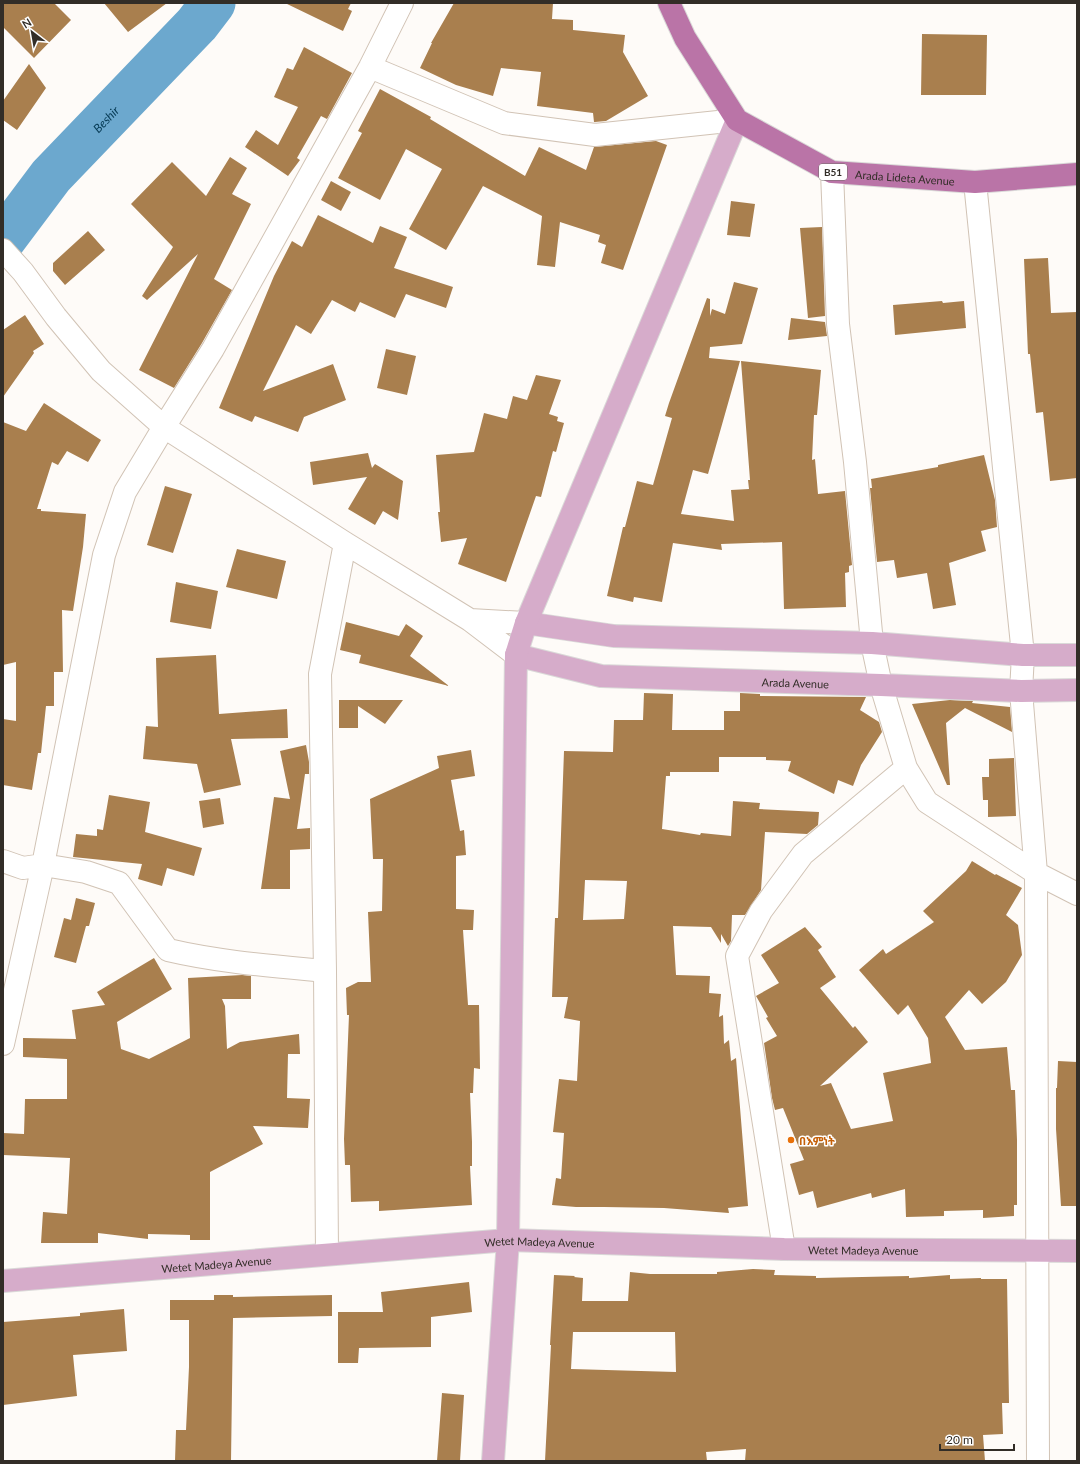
<svg xmlns="http://www.w3.org/2000/svg" width="1080" height="1464" viewBox="0 0 1080 1464" font-family="Lato,'Noto Sans Ethiopic',sans-serif">
<style>
.lines{fill:none;stroke-linecap:round;stroke-linejoin:round}
.river{stroke:#6ca8ce;stroke-width:45}
.building{fill:#a97f4e;fill-rule:evenodd}
.minor-casing{stroke:#d1c3b5;stroke-width:24}
.major-casing{stroke:#dad9d8;stroke-width:24}
.highway-casing{stroke:#dad9d8;stroke-width:24}
.minor{stroke:#fff;stroke-width:22}
.major{stroke:#d6acca;stroke-width:22}
.highway{stroke:#ba74a7;stroke-width:22}
.food-dot{fill:#e8710a;stroke:#fff;stroke-width:1.5}
.labels{text-anchor:middle;dominant-baseline:central;stroke-width:3;stroke-linejoin:round;paint-order:stroke}
.shield{fill:#fff;stroke:#706c68;stroke-width:1}
.shield-label{font-size:10px;font-weight:bold;fill:#322d27}
.street-label{font-size:11px;fill:#322d27;stroke:#fff}
.food-label{font-size:11px;font-weight:bold;fill:#c56008;stroke:#fff;text-anchor:start}
.water-label{font-size:12px;font-style:italic;fill:#053953;stroke:#fff}
</style>
<rect width="100%" height="100%" fill="#fefbf8"/>
<g class="lines">
<!-- river -->
<path class="river" id="s1" d="M 3,240 L 51,176 L 197,24 L 213,3"/>
</g>
<!-- building -->
<path class="building" d="M 3,3 L 54,3 L 71,20 L 34,58 L 3,27 Z
M 104,3 L 167,3 L 128,32 Z
M 285,3 L 351,3 L 348,9 L 352,11 L 343,31 Z
M 454,3 L 553,3 L 552,19 L 573,20 L 573,30 L 625,35 L 623,52 L 648,96 L 606,121 L 595,122 L 594,122 L 593,113 L 537,106 L 541,72 L 501,68 L 493,96 L 456,85 L 420,68 L 432,43 L 431,43 Z
M 922,34 L 987,35 L 986,95 L 921,95 Z
M 304,47 L 352,73 L 327,119 L 321,116 L 297,158 L 300,160 L 288,176 L 245,147 L 256,130 L 278,145 L 298,107 L 274,97 L 287,68 L 293,70 Z
M 29,64 L 46,88 L 17,130 L 3,120 L 3,101 Z
M 380,89 L 431,117 L 430,119 L 525,176 L 539,147 L 586,170 L 594,147 L 656,141 L 667,145 L 623,270 L 601,263 L 606,245 L 598,242 L 600,235 L 560,222 L 555,267 L 537,265 L 542,216 L 483,186 L 446,250 L 409,229 L 442,169 L 406,149 L 380,200 L 338,178 L 362,133 L 358,131 Z
M 230,157 L 247,168 L 232,194 L 251,204 L 214,279 L 232,290 L 202,343 L 174,388 L 139,370 L 198,254 L 147,300 L 142,296 L 173,247 L 131,204 L 172,162 L 206,196 Z
M 331,181 L 351,192 L 341,211 L 321,200 Z
M 731,201 L 755,204 L 750,237 L 727,235 Z
M 318,215 L 373,243 L 380,226 L 407,237 L 394,268 L 453,287 L 446,308 L 406,294 L 395,318 L 360,302 L 355,312 L 332,300 L 311,334 L 296,325 L 263,391 L 333,364 L 346,400 L 304,417 L 298,432 L 255,416 L 252,422 L 219,408 L 274,276 L 292,241 L 302,247 Z
M 822,227 L 825,316 L 808,318 L 800,228 Z
M 88,231 L 105,250 L 65,285 L 53,271 L 53,263 Z
M 1048,258 L 1051,313 L 1077,312 L 1077,478 L 1050,481 L 1043,412 L 1036,413 L 1030,354 L 1028,354 L 1024,259 Z
M 734,282 L 758,288 L 742,344 L 710,347 L 709,358 L 740,361 L 708,474 L 693,470 L 681,514 L 734,521 L 731,490 L 749,489 L 748,480 L 750,480 L 741,361 L 821,370 L 817,415 L 814,415 L 812,460 L 815,459 L 818,494 L 845,491 L 852,565 L 849,566 L 849,572 L 845,573 L 846,607 L 784,609 L 782,542 L 721,544 L 722,550 L 673,543 L 662,602 L 634,597 L 633,602 L 607,596 L 623,527 L 625,527 L 637,481 L 653,485 L 672,418 L 665,416 L 669,403 L 707,298 L 710,299 L 710,316 L 712,309 L 725,314 Z
M 942,301 L 943,303 L 964,301 L 966,328 L 895,335 L 893,305 Z
M 25,315 L 44,344 L 33,351 L 34,353 L 3,397 L 3,330 Z
M 791,318 L 825,322 L 827,336 L 788,340 Z
M 386,349 L 416,356 L 407,395 L 377,388 Z
M 536,375 L 561,380 L 549,414 L 558,417 L 557,421 L 564,423 L 556,452 L 553,451 L 541,497 L 536,496 L 506,582 L 458,564 L 467,538 L 441,542 L 438,512 L 440,512 L 436,455 L 474,452 L 484,413 L 507,419 L 513,396 L 527,400 Z
M 44,403 L 101,440 L 88,462 L 67,451 L 58,465 L 52,462 L 37,509 L 41,509 L 41,511 L 86,514 L 83,547 L 73,611 L 62,610 L 63,672 L 54,672 L 54,706 L 46,706 L 41,753 L 38,753 L 32,790 L 3,785 L 3,719 L 16,721 L 16,662 L 3,665 L 3,422 L 26,431 Z
M 368,453 L 372,468 L 375,464 L 403,481 L 398,520 L 383,511 L 375,525 L 348,509 L 367,477 L 313,485 L 310,462 Z
M 984,455 L 995,500 L 997,527 L 981,531 L 986,551 L 949,563 L 956,605 L 933,609 L 927,573 L 897,578 L 894,560 L 877,562 L 870,488 L 872,488 L 871,479 L 938,467 L 938,465 Z
M 165,486 L 192,494 L 173,553 L 147,545 Z
M 237,549 L 286,561 L 277,599 L 226,587 Z
M 176,582 L 218,591 L 211,629 L 170,622 Z
M 346,622 L 399,636 L 406,624 L 423,636 L 410,656 L 449,686 L 359,663 L 361,655 L 340,650 Z
M 216,655 L 219,714 L 287,709 L 288,738 L 231,739 L 241,785 L 204,793 L 197,764 L 143,759 L 146,726 L 158,727 L 156,658 Z
M 644,693 L 673,694 L 672,730 L 724,730 L 724,711 L 740,711 L 740,693 L 760,694 L 760,696 L 866,697 L 860,710 L 879,722 L 882,732 L 861,765 L 853,786 L 838,780 L 834,794 L 788,771 L 791,761 L 766,760 L 766,757 L 719,757 L 719,772 L 670,772 L 670,776 L 666,776 L 662,829 L 700,835 L 701,833 L 731,836 L 733,801 L 760,803 L 759,809 L 819,812 L 818,825 L 807,834 L 765,832 L 761,890 L 745,915 L 732,915 L 731,941 L 728,946 L 721,934 L 721,943 L 711,927 L 673,926 L 676,975 L 710,976 L 709,993 L 721,994 L 719,1017 L 723,1015 L 724,1044 L 729,1040 L 731,1061 L 736,1058 L 748,1206 L 728,1208 L 729,1213 L 664,1208 L 604,1207 L 576,1207 L 552,1205 L 556,1178 L 561,1179 L 564,1133 L 553,1132 L 559,1079 L 577,1081 L 580,1021 L 564,1018 L 568,997 L 552,997 L 555,918 L 558,918 L 564,751 L 613,752 L 614,720 L 643,720 ZM 585,880 L 627,881 L 624,919 L 583,920 Z
M 339,700 L 403,700 L 385,724 L 358,706 L 358,728 L 339,728 Z
M 950,700 L 973,701 L 972,703 L 1010,707 L 1012,732 L 965,708 L 946,723 L 950,785 L 947,785 L 912,704 Z
M 306,745 L 309,762 L 309,774 L 305,774 L 297,829 L 310,828 L 310,849 L 290,850 L 290,889 L 261,889 L 274,797 L 290,799 L 280,751 Z
M 471,750 L 475,776 L 451,780 L 460,831 L 464,830 L 466,855 L 456,856 L 456,909 L 474,910 L 473,930 L 463,930 L 468,1005 L 479,1005 L 480,1069 L 474,1068 L 473,1093 L 470,1093 L 472,1142 L 472,1166 L 470,1166 L 472,1205 L 379,1211 L 379,1201 L 351,1202 L 350,1165 L 345,1165 L 344,1139 L 349,1015 L 347,1015 L 346,988 L 358,982 L 371,982 L 368,912 L 382,911 L 383,859 L 373,859 L 370,799 L 439,768 L 437,756 Z
M 1014,758 L 1016,816 L 988,817 L 988,800 L 983,800 L 982,777 L 989,777 L 989,759 Z
M 109,795 L 150,802 L 145,832 L 202,848 L 194,876 L 167,868 L 162,886 L 138,879 L 142,864 L 73,857 L 76,834 L 97,836 L 97,829 L 103,830 Z
M 220,798 L 224,824 L 203,828 L 199,801 Z
M 972,861 L 995,875 L 996,874 L 1022,888 L 1006,915 L 1018,925 L 1022,955 L 1006,982 L 982,1004 L 969,990 L 945,1017 L 965,1050 L 1007,1047 L 1011,1090 L 1015,1090 L 1017,1140 L 1017,1205 L 1014,1205 L 1014,1216 L 983,1218 L 983,1210 L 944,1211 L 944,1216 L 906,1217 L 905,1189 L 872,1198 L 871,1193 L 817,1208 L 813,1191 L 799,1195 L 790,1164 L 804,1160 L 783,1108 L 775,1110 L 772,1098 L 764,1043 L 777,1036 L 766,1018 L 768,1017 L 756,996 L 779,983 L 761,955 L 805,927 L 822,947 L 818,950 L 836,977 L 820,988 L 853,1028 L 855,1026 L 868,1042 L 820,1086 L 831,1083 L 851,1129 L 893,1121 L 883,1073 L 931,1063 L 928,1038 L 908,1005 L 898,1015 L 859,970 L 883,949 L 886,954 L 934,922 L 923,911 L 966,871 Z
M 76,898 L 95,903 L 89,926 L 86,926 L 76,963 L 54,957 L 64,918 L 71,920 Z
M 154,958 L 172,989 L 117,1022 L 121,1049 L 149,1059 L 190,1038 L 188,978 L 242,975 L 251,976 L 251,999 L 222,999 L 225,1006 L 227,1049 L 240,1042 L 299,1034 L 300,1054 L 288,1054 L 287,1098 L 310,1099 L 308,1128 L 253,1126 L 263,1144 L 210,1172 L 210,1240 L 190,1240 L 190,1235 L 148,1234 L 148,1239 L 98,1233 L 98,1243 L 41,1243 L 43,1212 L 67,1214 L 70,1158 L 3,1155 L 3,1133 L 24,1134 L 25,1099 L 67,1099 L 67,1059 L 23,1057 L 23,1038 L 76,1039 L 72,1010 L 105,1005 L 97,992 Z
M 1058,1061 L 1077,1062 L 1077,1206 L 1061,1206 L 1056,1129 L 1056,1088 L 1057,1088 Z
M 753,1269 L 775,1270 L 774,1275 L 816,1276 L 816,1278 L 909,1276 L 909,1278 L 950,1275 L 950,1279 L 981,1278 L 981,1279 L 1007,1279 L 1009,1403 L 1002,1403 L 1003,1434 L 983,1435 L 985,1461 L 745,1461 L 746,1449 L 706,1452 L 707,1461 L 545,1461 L 551,1345 L 550,1345 L 554,1275 L 575,1276 L 574,1277 L 583,1278 L 582,1301 L 628,1301 L 630,1272 L 650,1274 L 717,1274 L 717,1272 ZM 573,1332 L 675,1332 L 676,1372 L 571,1369 Z
M 469,1282 L 472,1312 L 431,1317 L 431,1347 L 359,1348 L 358,1363 L 338,1363 L 338,1312 L 383,1312 L 381,1292 Z
M 214,1295 L 233,1295 L 233,1297 L 332,1295 L 332,1316 L 233,1318 L 231,1461 L 175,1461 L 176,1430 L 186,1430 L 189,1367 L 189,1320 L 170,1320 L 170,1300 L 214,1300 Z
M 124,1309 L 127,1351 L 73,1355 L 77,1396 L 3,1405 L 3,1322 L 80,1316 L 80,1313 Z
M 442,1393 L 464,1395 L 460,1461 L 437,1461 Z"/>
<g class="lines">
<defs>
<path id="minor" d="M 370,67 L 504,123 L 595,135 L 737,120
M 832,172 L 838,324 L 855,462 L 872,643 L 881,685 L 906,768 L 927,802 L 1036,873 L 1077,894
M 975,182 L 1023,655 L 1021,691 L 1036,873 L 1038,1461
M 3,250 L 23,272 L 56,317 L 101,371 L 164,427 L 345,543 L 470,620 L 516,655
M 470,620 L 526,623
M 3,861 L 23,868 L 43,865 L 86,872 L 119,883 L 168,950 C 219,962 272,966 325,971 L 327,1254
M 325,971 L 320,674 L 345,543
M 3,1044 L 43,865 L 104,555 L 125,492 L 164,427 L 213,349 L 370,67 L 402,3
M 784,1249 L 737,956 L 761,911 L 803,854 L 906,768"/>
<g id="major">
<path d="M 526,623 L 614,636 L 872,643 L 1023,655 L 1077,655"/>
<path id="s2" d="M 516,655 L 601,676 L 881,685 L 1021,691 L 1077,690"/>
<path id="s3" d="M 3,1281 L 508,1240 L 784,1249 L 1077,1251"/>
<path d="M 493,1461 L 508,1240 L 516,655 L 526,623 L 737,120"/>
</g>
<g id="highway">
<path id="s4" d="M 669,3 L 685,38 L 737,120 L 832,172 L 975,182 L 1077,174"/>
</g>
</defs>
<!-- minor casing -->
<use href="#minor" class="minor-casing"/>
<!-- major casing -->
<use href="#major" class="major-casing"/>
<!-- highway casing -->
<use href="#highway" class="highway-casing"/>
<!-- minor -->
<use href="#minor" class="minor"/>
<!-- major -->
<use href="#major" class="major"/>
<!-- highway -->
<use href="#highway" class="highway"/>
</g>
<!-- markers -->
<circle class="food-dot" cx="791" cy="1140" r="4"/>
<g class="labels">
<!-- shield labels -->
<rect class="shield" x="819" y="164" width="28" height="16" rx="3"/>
<g class="shield-label">
<text x="833" y="172">B51</text>
</g>
<!-- street labels -->
<g class="street-label">
<text stroke="none"><textPath href="#s4" startOffset="317">Arada Lideta Avenue</textPath></text>
<text stroke="none"><textPath href="#s2" startOffset="282">Arada Avenue</textPath></text>
<text stroke="none"><textPath href="#s3" startOffset="538">Wetet Madeya Avenue</textPath></text>
<text stroke="none"><textPath href="#s3" startOffset="862">Wetet Madeya Avenue</textPath></text>
<text stroke="none"><textPath href="#s3" startOffset="214">Wetet Madeya Avenue</textPath></text>
</g>
<!-- food labels -->
<g class="food-label">
<text x="799" y="1140">በእምነት</text>
</g>
<!-- water labels -->
<g class="water-label">
<text stroke="none"><textPath href="#s1" startOffset="159">Beshir</textPath></text>
</g>
</g>
<!-- border -->
<rect width="1080" height="1464" fill="none" stroke="#322d27" stroke-width="8"/>
<!-- north arrow -->
<g transform="translate(32 32) rotate(329)" stroke="#ffffff" stroke-width="3" paint-order="stroke">
<path d="M0-3L7 15L0 10L-7 15Z" fill="#322d27"/>
<text y="-6" font-size="11" font-weight="bold" text-anchor="middle" fill="#322d27">N</text>
</g>
<!-- scale -->
<path d="M940 1444v6h74v-6" fill="none" stroke="#322d27" stroke-width="2"/>
<text x="946" y="1444" font-size="12" fill="#322d27" stroke="#ffffff" stroke-width="3" paint-order="stroke">20 m</text>
</svg>
